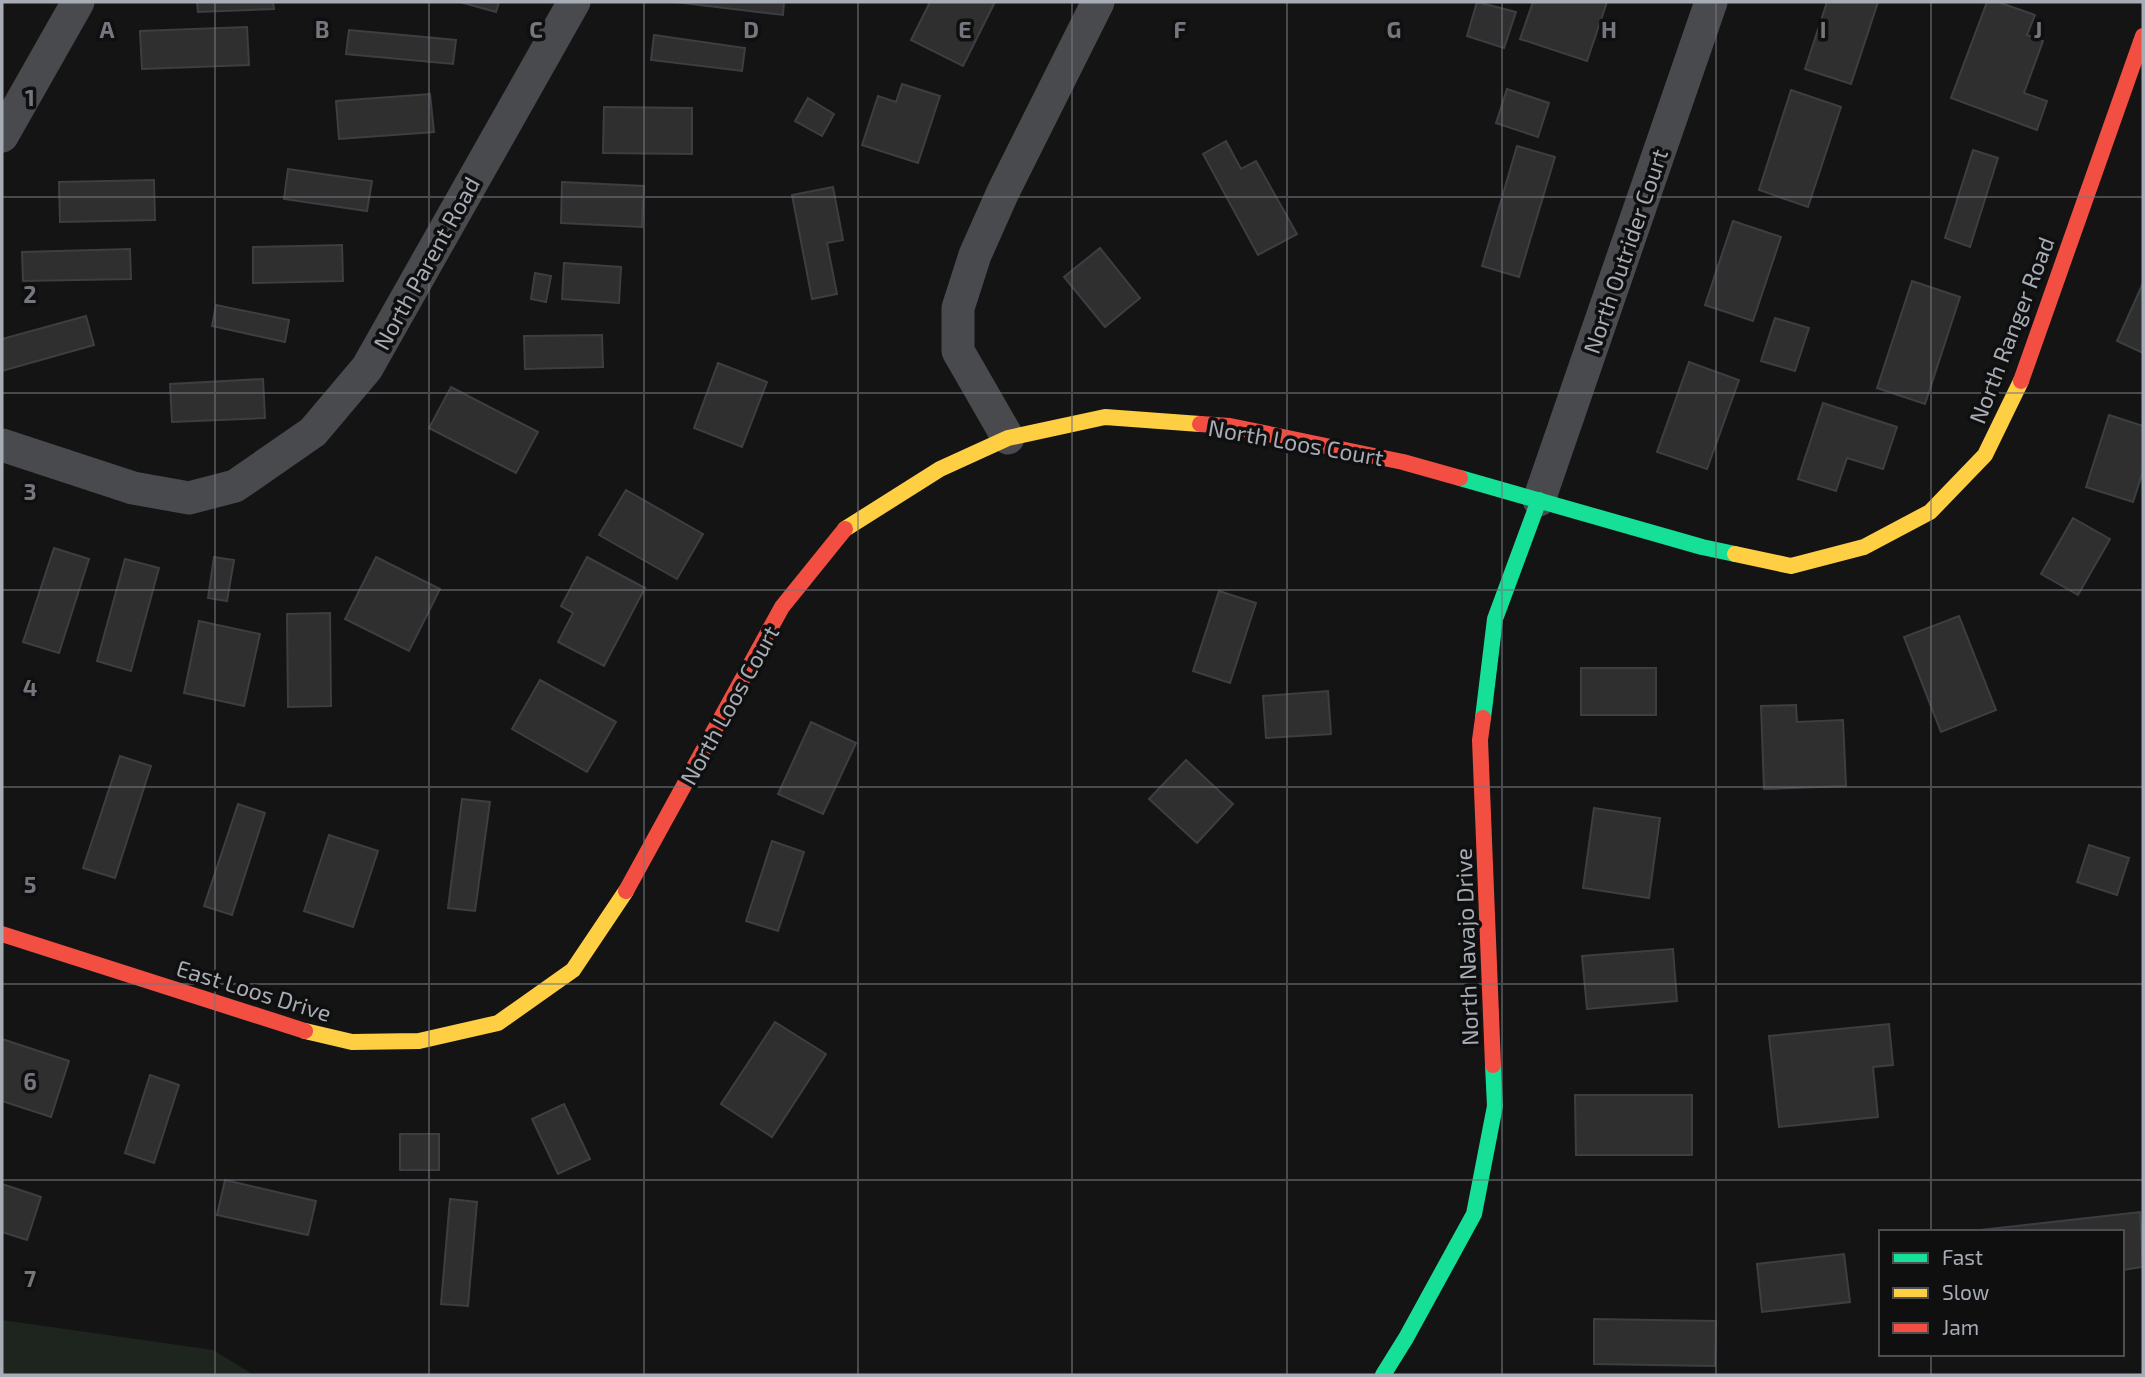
<svg xmlns="http://www.w3.org/2000/svg" width="2145" height="1377" viewBox="0 0 2145 1377" font-family="'Exo 2',sans-serif">
<style>
.green{fill:#1e251f}
.building{fill:#2f2f30;stroke:#3d3e41;stroke-width:2}
.lines{fill:none;stroke-linecap:round;stroke-linejoin:round}
.street{stroke:#494a4d;stroke-width:33}
.fast{stroke:#16e098;stroke-width:16}
.slow{stroke:#ffcf43;stroke-width:16}
.jam{stroke:#f24e42;stroke-width:16}
.grid{fill:none;stroke:#74777d;stroke-width:2;stroke-opacity:0.55}
.labels{text-anchor:middle;dominant-baseline:central;stroke-width:7;stroke-linejoin:round;paint-order:stroke}
.street-label{font-size:23px;fill:#a7acb5;stroke:#0f0f10}
.grid-label{font-size:23px;text-anchor:middle;font-weight:bold;fill:#74777d;stroke:#0f0f10;stroke-width:7;stroke-linejoin:round;paint-order:stroke}
</style>
<rect width="100%" height="100%" fill="#141415"/>
<!-- green -->
<path class="green" d="M 2,1320 L 213,1350 L 254,1375 L 2,1375 Z"/>
<!-- building -->
<path class="building" d="M 197,2 L 273,2 L 274,9 L 198,12 Z
M 460,2 L 499,2 L 496,12 Z
M 675,2 L 784,2 L 783,15 Z
M 930,2 L 995,2 L 963,66 L 911,40 Z
M 1477,2 L 1516,12 L 1504,48 L 1467,36 Z
M 1533,2 L 1607,2 L 1587,61 L 1520,39 Z
M 1827,2 L 1878,2 L 1851,84 L 1805,69 Z
M 1987,2 L 1998,2 L 2035,15 L 2027,35 L 2043,41 L 2024,93 L 2047,101 L 2037,130 L 1951,98 Z
M 247,27 L 249,65 L 142,69 L 140,31 Z
M 349,30 L 456,40 L 453,64 L 346,54 Z
M 654,35 L 745,48 L 742,71 L 651,60 Z
M 902,84 L 940,96 L 918,163 L 862,145 L 878,96 L 896,102 Z
M 1507,89 L 1549,103 L 1538,137 L 1496,123 Z
M 1791,90 L 1841,107 L 1808,207 L 1759,190 Z
M 430,94 L 434,132 L 339,139 L 336,101 Z
M 808,98 L 834,114 L 822,136 L 795,121 Z
M 604,107 L 692,108 L 692,154 L 603,153 Z
M 1226,141 L 1241,169 L 1256,161 L 1297,234 L 1258,255 L 1203,154 Z
M 1517,146 L 1555,157 L 1519,277 L 1482,266 Z
M 1973,150 L 1998,158 L 1970,247 L 1945,238 Z
M 288,169 L 372,181 L 367,211 L 284,199 Z
M 154,180 L 155,220 L 60,222 L 59,182 Z
M 562,182 L 644,186 L 642,227 L 561,223 Z
M 833,187 L 843,240 L 827,243 L 837,294 L 812,299 L 792,195 Z
M 1733,221 L 1781,237 L 1753,321 L 1705,305 Z
M 342,245 L 343,281 L 253,283 L 253,247 Z
M 1100,248 L 1140,298 L 1105,327 L 1064,277 Z
M 130,249 L 131,279 L 23,281 L 22,252 Z
M 564,263 L 621,267 L 619,303 L 562,299 Z
M 535,273 L 551,276 L 546,302 L 531,299 Z
M 1912,281 L 1960,297 L 1925,404 L 1877,388 Z
M 2143,283 L 2143,353 L 2117,341 Z
M 216,305 L 289,320 L 285,342 L 212,326 Z
M 86,316 L 94,345 L 2,371 L 2,339 Z
M 1775,318 L 1809,328 L 1795,371 L 1761,361 Z
M 602,335 L 603,367 L 525,369 L 524,336 Z
M 1689,362 L 1739,380 L 1707,469 L 1657,452 Z
M 718,363 L 767,382 L 742,447 L 694,428 Z
M 263,379 L 265,418 L 172,422 L 170,384 Z
M 451,387 L 538,432 L 516,473 L 429,428 Z
M 1823,403 L 1897,427 L 1883,469 L 1847,458 L 1836,491 L 1798,479 Z
M 2109,415 L 2143,426 L 2143,471 L 2133,502 L 2086,487 Z
M 626,490 L 703,534 L 677,579 L 599,535 Z
M 2073,518 L 2110,539 L 2078,595 L 2041,574 Z
M 54,548 L 89,559 L 59,653 L 23,642 Z
M 214,557 L 234,560 L 227,601 L 208,598 Z
M 376,557 L 440,589 L 409,651 L 345,619 Z
M 587,557 L 645,588 L 604,666 L 558,642 L 573,613 L 561,606 Z
M 125,559 L 159,568 L 131,671 L 97,661 Z
M 1219,591 L 1256,603 L 1230,683 L 1193,671 Z
M 330,613 L 331,706 L 288,707 L 287,614 Z
M 1959,616 L 1996,710 L 1941,732 L 1904,637 Z
M 199,621 L 260,634 L 244,706 L 184,693 Z
M 1581,668 L 1656,668 L 1656,715 L 1581,715 Z
M 540,680 L 616,722 L 587,772 L 512,729 Z
M 1328,691 L 1331,734 L 1266,738 L 1263,696 Z
M 1796,705 L 1797,722 L 1843,720 L 1846,786 L 1764,789 L 1761,706 Z
M 811,722 L 856,743 L 823,814 L 778,794 Z
M 120,756 L 151,766 L 115,878 L 83,868 Z
M 1186,760 L 1233,804 L 1197,843 L 1149,799 Z
M 462,799 L 490,802 L 475,911 L 448,908 Z
M 238,804 L 265,813 L 232,915 L 204,906 Z
M 1594,808 L 1660,818 L 1649,898 L 1583,888 Z
M 329,835 L 378,851 L 353,927 L 304,911 Z
M 772,841 L 804,852 L 778,931 L 746,921 Z
M 2089,845 L 2129,858 L 2117,895 L 2077,882 Z
M 1673,949 L 1677,1001 L 1587,1009 L 1582,956 Z
M 775,1022 L 826,1054 L 772,1137 L 721,1104 Z
M 1889,1024 L 1893,1065 L 1873,1067 L 1878,1117 L 1779,1127 L 1769,1036 Z
M 2,1039 L 69,1061 L 51,1117 L 2,1101 Z
M 150,1075 L 179,1085 L 154,1163 L 125,1153 Z
M 1575,1095 L 1692,1095 L 1692,1155 L 1576,1155 Z
M 564,1104 L 590,1159 L 558,1174 L 532,1119 Z
M 400,1134 L 439,1134 L 439,1170 L 400,1170 Z
M 225,1180 L 316,1201 L 308,1235 L 217,1215 Z
M 2,1184 L 41,1197 L 27,1240 L 2,1232 Z
M 450,1199 L 477,1202 L 468,1306 L 441,1304 Z
M 2140,1212 L 2143,1267 L 2122,1270 L 2122,1232 L 1962,1232 Z
M 1844,1254 L 1850,1302 L 1762,1312 L 1757,1264 Z
M 1594,1319 L 1716,1321 L 1715,1366 L 1594,1364 Z"/>
<g class="lines">
<!-- street -->
<path class="street" d="M 2,136 L 78,2
M 1008,438 L 958,351 L 958,308 L 975,255 L 1003,192 L 1098,2
M 2,445 L 133,488 L 189,498 L 235,486 L 313,432 L 367,368 L 574,2
M 1539,500 L 1711,2"/>
<!-- fast -->
<path class="fast" d="M 1460,478 L 1702,547 L 1735,554
M 1483,718 L 1495,619 L 1539,500
M 1383,1375 L 1406,1338 L 1474,1214 L 1495,1106 L 1493,1065"/>
<!-- slow -->
<path class="slow" d="M 845,529 L 940,469 L 1008,438 L 1105,417 L 1200,424
M 1735,554 L 1791,566 L 1864,547 L 1930,512 L 1985,455 L 2021,381
M 305,1031 L 352,1042 L 419,1041 L 498,1023 L 573,970 L 626,891"/>
<!-- jam -->
<path class="jam" d="M 2021,381 L 2143,36
M 1200,424 L 1230,426 L 1403,462 L 1460,478
M 1483,718 L 1480,740 L 1493,1065
M 626,891 L 782,607 L 845,529
M 2,934 L 305,1031"/>
</g>
<!-- grid -->
<path class="grid" d="M 215,2 L 215,1375M 429,2 L 429,1375M 644,2 L 644,1375M 858,2 L 858,1375M 1072,2 L 1072,1375M 1287,2 L 1287,1375M 1502,2 L 1502,1375M 1716,2 L 1716,1375M 1931,2 L 1931,1232M 2,197 L 2143,197M 2,393 L 2143,393M 2,590 L 2143,590M 2,787 L 2143,787M 2,984 L 2143,984M 2,1180 L 2143,1180M 1931,1354 L 1931,1375"/>
<g class="labels">
<!-- street labels -->
<g class="street-label">
<text transform="translate(1625 251) rotate(-71)">North Outrider Court</text>
<text transform="translate(426 263) rotate(-61)">North Parent Road</text>
<text transform="translate(2011 330) rotate(-69)">North Ranger Road</text>
<text transform="translate(1296 442) rotate(10)">North Loos Court</text>
<text transform="translate(729 705) rotate(-61)">North Loos Court</text>
<text transform="translate(1466 947) rotate(-92)">North Navajo Drive</text>
<text transform="translate(254 990) rotate(17)">East Loos Drive</text>
</g>
</g>
<g class="grid-label">
<text x="107" y="38">A</text>
<text x="322" y="38">B</text>
<text x="536" y="38">C</text>
<text x="751" y="38">D</text>
<text x="965" y="38">E</text>
<text x="1180" y="38">F</text>
<text x="1394" y="38">G</text>
<text x="1609" y="38">H</text>
<text x="1823" y="38">I</text>
<text x="2038" y="38">J</text>
<text x="30" y="106">1</text>
<text x="30" y="303">2</text>
<text x="30" y="500">3</text>
<text x="30" y="696">4</text>
<text x="30" y="893">5</text>
<text x="30" y="1090">6</text>
<text x="30" y="1287">7</text>
</g>
<!-- border -->
<rect width="2145" height="1377" fill="none" stroke="#a7acb5" stroke-width="7"/>
<!-- legend -->
<rect x="1879" y="1230" width="245" height="126" fill="#0f0f10" stroke="#4c4e52" stroke-width="2"/>
<rect x="1893" y="1253" width="35" height="10" fill="#16e098" stroke="#4c4e52" stroke-width="2"/>
<text x="1942" y="1265" font-size="21" fill="#a7acb5">Fast</text>
<rect x="1893" y="1288" width="35" height="10" fill="#ffcf43" stroke="#4c4e52" stroke-width="2"/>
<text x="1942" y="1300" font-size="21" fill="#a7acb5">Slow</text>
<rect x="1893" y="1323" width="35" height="10" fill="#f24e42" stroke="#4c4e52" stroke-width="2"/>
<text x="1942" y="1335" font-size="21" fill="#a7acb5">Jam</text>
</svg>
